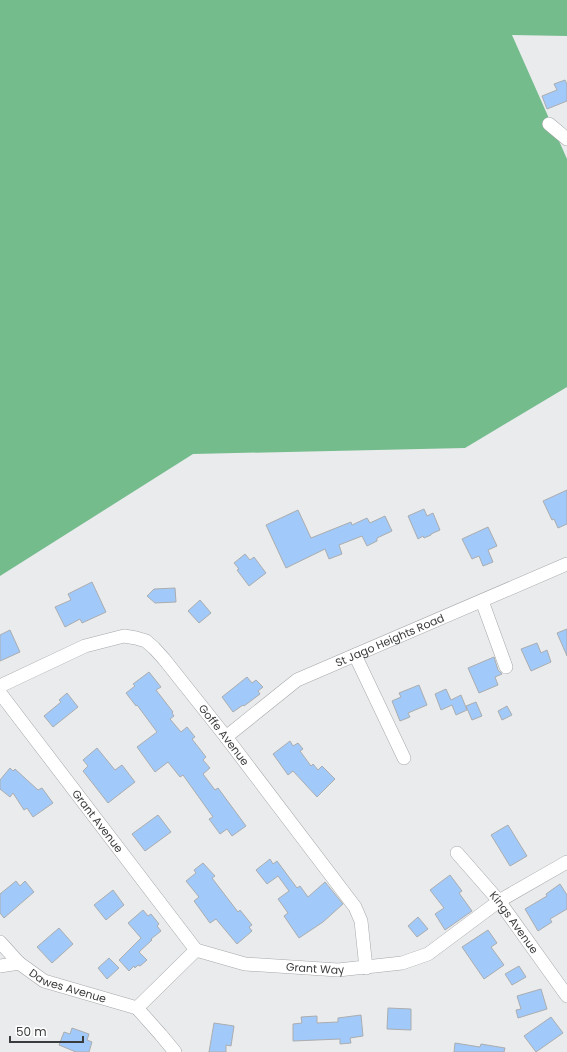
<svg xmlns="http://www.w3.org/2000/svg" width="567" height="1052" viewBox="0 0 567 1052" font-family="Poppins,sans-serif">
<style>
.forest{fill:#74bc8c}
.building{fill:#a1c9f9;stroke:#abadaf}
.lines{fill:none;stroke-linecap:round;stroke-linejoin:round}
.minor-casing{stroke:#a6a8aa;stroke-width:14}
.minor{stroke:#fff;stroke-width:13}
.labels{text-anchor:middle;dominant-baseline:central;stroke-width:3;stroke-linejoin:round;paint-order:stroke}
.street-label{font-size:11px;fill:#3b3c3d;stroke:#fff}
</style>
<rect width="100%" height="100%" fill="#e9ebed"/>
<!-- forest -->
<path class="forest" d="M 0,0 L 567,0 L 567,36 L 512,35 L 567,159 L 567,387 L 465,448 L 193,454 L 0,576 Z"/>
<!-- building -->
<path class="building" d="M 565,80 L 567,84 L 567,101 L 547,109 L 542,96 L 557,90 L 554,84 Z
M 567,490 L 567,524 L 558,528 L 554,519 L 552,520 L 543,501 Z
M 424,509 L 427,516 L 433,513 L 440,530 L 431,534 L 431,535 L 424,538 L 423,536 L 418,539 L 408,516 Z
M 298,510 L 311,538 L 351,522 L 352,525 L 367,518 L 370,523 L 385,516 L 392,531 L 377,538 L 377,541 L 367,546 L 362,536 L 339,545 L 342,554 L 329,559 L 325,549 L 286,568 L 266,525 Z
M 488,527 L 497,546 L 488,550 L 493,562 L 483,566 L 479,556 L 472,559 L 462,539 Z
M 245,554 L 250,560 L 254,557 L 266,573 L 249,586 L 237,570 L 239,569 L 234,563 Z
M 92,582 L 106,612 L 82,623 L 80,619 L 65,627 L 55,607 L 71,600 L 68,594 Z
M 175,588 L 176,602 L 155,603 L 147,596 L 154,589 Z
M 200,600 L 211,613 L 199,623 L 188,611 Z
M 567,629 L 567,656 L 557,633 Z
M 10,630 L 20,652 L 0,661 L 0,635 Z
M 537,643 L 541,653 L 547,650 L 551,662 L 531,671 L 521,649 Z
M 494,657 L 498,670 L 502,674 L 495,677 L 498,685 L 479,693 L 468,668 Z
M 149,672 L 161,687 L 156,690 L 173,712 L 172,713 L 174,716 L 170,719 L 181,732 L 187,727 L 195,737 L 192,739 L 206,757 L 203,760 L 210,768 L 203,774 L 215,790 L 218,788 L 246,826 L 232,836 L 227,829 L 220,834 L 209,819 L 213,817 L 183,775 L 180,777 L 168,762 L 155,772 L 137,747 L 157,732 L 137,705 L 136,706 L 126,693 L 135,686 L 133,684 Z
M 247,677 L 252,683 L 256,680 L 263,687 L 258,691 L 260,694 L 244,706 L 243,705 L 233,712 L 222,697 Z
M 419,685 L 427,705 L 408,713 L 410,717 L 400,721 L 392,701 L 401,697 L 399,693 Z
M 446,689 L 451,700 L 461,695 L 467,710 L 456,715 L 452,705 L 441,710 L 435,694 Z
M 67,693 L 78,707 L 53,727 L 44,716 L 61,702 L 59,700 Z
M 476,702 L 482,716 L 472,720 L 466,706 Z
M 507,706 L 512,715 L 502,720 L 498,711 Z
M 290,741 L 293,746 L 298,743 L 303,749 L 300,751 L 311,766 L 313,764 L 318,770 L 322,766 L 335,779 L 317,797 L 293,771 L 288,775 L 273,754 Z
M 97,748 L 115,770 L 122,765 L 135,782 L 108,803 L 83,771 L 88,766 L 83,760 Z
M 10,768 L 13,771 L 15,769 L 38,790 L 42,788 L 53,803 L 33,817 L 27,808 L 24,810 L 13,793 L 10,797 L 0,789 L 0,780 Z
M 158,815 L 171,832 L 145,851 L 132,834 Z
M 508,825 L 527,856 L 510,866 L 491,835 Z
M 270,859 L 273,864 L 277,861 L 297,888 L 300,886 L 308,897 L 325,882 L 343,904 L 323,922 L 299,938 L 284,916 L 288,913 L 278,899 L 289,891 L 278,876 L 267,884 L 256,870 Z
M 203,863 L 215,876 L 212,878 L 238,912 L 240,910 L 252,925 L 249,927 L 252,931 L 237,944 L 216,919 L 210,923 L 194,901 L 199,897 L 186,881 L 196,873 L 194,870 Z
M 450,875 L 462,891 L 459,893 L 472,911 L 445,930 L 435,914 L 444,908 L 430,890 Z
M 16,881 L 20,886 L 25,881 L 34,892 L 4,918 L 0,913 L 0,894 Z
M 560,884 L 567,895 L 567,909 L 550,919 L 552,922 L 538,931 L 525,909 L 547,896 L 546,894 Z
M 113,890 L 124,905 L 106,920 L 94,905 Z
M 143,910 L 148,916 L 151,914 L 159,924 L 157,926 L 161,931 L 151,939 L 152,940 L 139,952 L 147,960 L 140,966 L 138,965 L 135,968 L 134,966 L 129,971 L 119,960 L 141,938 L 128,923 Z
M 418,917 L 428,929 L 417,937 L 408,926 Z
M 59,928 L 73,944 L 52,963 L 37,947 Z
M 488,930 L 497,943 L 491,947 L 504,965 L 484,979 L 462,947 Z
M 109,958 L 119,968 L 107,979 L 98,968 Z
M 519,966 L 526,977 L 512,985 L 505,974 Z
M 541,989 L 547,1009 L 518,1018 L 516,1010 L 521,1009 L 517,996 Z
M 388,1008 L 411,1009 L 411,1030 L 387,1029 Z
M 361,1015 L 363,1036 L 350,1038 L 351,1043 L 340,1044 L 340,1039 L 293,1041 L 293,1024 L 302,1023 L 301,1017 L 317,1016 L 317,1023 L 338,1022 L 338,1018 Z
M 551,1017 L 563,1033 L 536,1052 L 524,1036 Z
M 214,1023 L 234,1026 L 231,1046 L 226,1045 L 226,1052 L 209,1052 Z
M 72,1028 L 89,1034 L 87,1040 L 92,1042 L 89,1052 L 76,1052 L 59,1045 L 64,1032 L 70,1034 Z
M 455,1043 L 480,1047 L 481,1044 L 505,1048 L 504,1052 L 454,1052 Z"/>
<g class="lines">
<defs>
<g id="minor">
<path d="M 549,124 L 567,139"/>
<path d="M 482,601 L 506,667"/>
<path d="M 355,655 L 404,758"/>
<path id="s1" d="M 0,686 L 85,646 L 124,636 L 136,638 L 146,641 L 154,648 L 164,659 L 226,737 L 355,907 L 361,921 L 366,968"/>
<path id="s2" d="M 0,693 L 196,950"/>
<path id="s3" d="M 226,737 L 297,680 L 567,564"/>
<path id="s4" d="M 457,853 L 499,901 L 567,996"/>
<path d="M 0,942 L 19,963"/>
<path id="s5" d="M 0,966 L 19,963 L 44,981 L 137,1008"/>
<path id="s6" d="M 137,1008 L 196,950 L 245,964 L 338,970 L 402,963 L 428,954 L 499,901 L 567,862"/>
<path d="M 137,1008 L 161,1035 L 175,1052"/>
</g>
</defs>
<!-- minor casing -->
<use href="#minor" class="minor-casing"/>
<!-- minor -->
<use href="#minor" class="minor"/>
</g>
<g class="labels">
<!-- street labels -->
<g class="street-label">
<text stroke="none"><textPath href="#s3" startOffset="192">St Jago Heights Road</textPath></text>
<text stroke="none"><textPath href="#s1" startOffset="279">Goffe Avenue</textPath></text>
<text stroke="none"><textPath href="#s2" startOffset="161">Grant Avenue</textPath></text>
<text stroke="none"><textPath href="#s4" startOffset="90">Kings Avenue</textPath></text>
<text stroke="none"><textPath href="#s6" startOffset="204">Grant Way</textPath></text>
<text stroke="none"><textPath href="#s5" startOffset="74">Dawes Avenue</textPath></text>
</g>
</g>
<!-- scale -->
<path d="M10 1036v6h73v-6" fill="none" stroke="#3b3c3d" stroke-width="2"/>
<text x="16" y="1036" font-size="12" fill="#3b3c3d" stroke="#ffffff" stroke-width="3" paint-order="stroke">50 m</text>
</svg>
